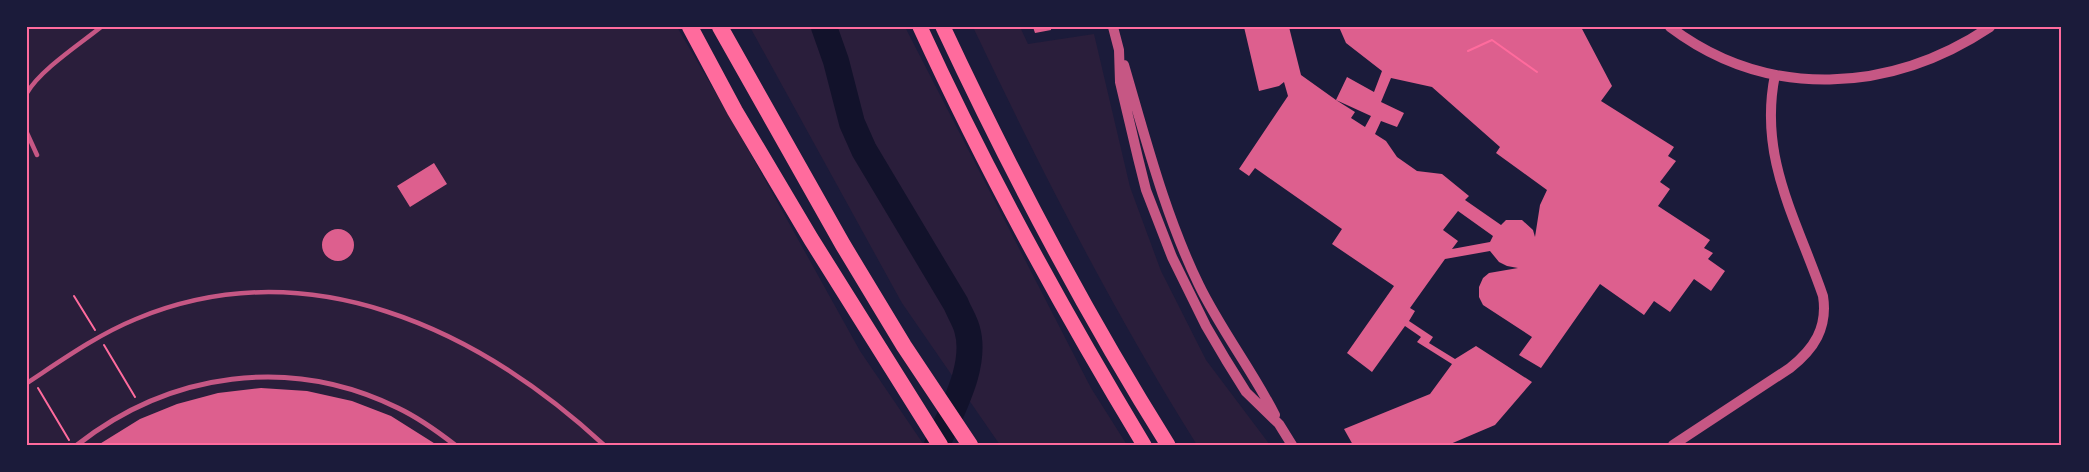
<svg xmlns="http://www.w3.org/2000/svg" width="2089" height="472" viewBox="0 0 2089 472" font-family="Commissioner,sans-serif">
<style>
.green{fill:#2a1e3b}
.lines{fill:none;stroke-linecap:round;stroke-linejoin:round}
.river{stroke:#12122b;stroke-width:26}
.building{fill:#dd5f8e;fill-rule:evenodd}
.path{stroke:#ff6b9d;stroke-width:2}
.service{stroke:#c65784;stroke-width:4.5}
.pedestrian{stroke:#c65784;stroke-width:5}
.tertiary{stroke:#c65784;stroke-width:10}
.trunk{stroke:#ff6b9d;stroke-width:15}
.motorway{stroke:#ff6b9d;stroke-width:16}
.neatline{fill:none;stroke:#ff6b9d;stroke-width:2}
</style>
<rect width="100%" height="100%" fill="#1b1b3a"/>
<!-- green -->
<path class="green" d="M 27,27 L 677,27 L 734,124 L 860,351 L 924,445 L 27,445 Z
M 750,27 L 905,27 L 1091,388 L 1127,445 L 1000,445 L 902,303 Z
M 973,27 L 1020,27 L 1028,44 L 1094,34 L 1130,187 L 1161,271 L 1206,360 L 1270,445 L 1197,445 C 1113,311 1041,170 973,27 Z"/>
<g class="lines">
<!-- river -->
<path class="river" d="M 824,27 L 836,61 L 852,123 L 864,150 L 956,304 C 959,312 965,321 967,329 C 978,366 951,411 937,445"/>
</g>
<!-- building -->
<path class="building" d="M 1033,27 L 1051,27 L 1051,30 L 1035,33 Z
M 1244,27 L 1289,27 L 1301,75 L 1336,100 L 1347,77 L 1374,92 L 1382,71 L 1346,43 L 1339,27 L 1581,27 L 1612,86 L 1601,101 L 1674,147 L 1668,156 L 1676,161 L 1660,182 L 1670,189 L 1658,206 L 1710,240 L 1704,248 L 1713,253 L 1708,259 L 1725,271 L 1711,291 L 1694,279 L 1670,312 L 1654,301 L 1644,315 L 1600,284 L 1541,368 L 1519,355 L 1532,337 L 1483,305 L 1479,297 L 1479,287 L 1483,278 L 1489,273 L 1518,268 L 1507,266 L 1499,262 L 1490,251 L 1445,259 L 1410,308 L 1415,311 L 1409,321 L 1433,337 L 1429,343 L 1455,359 L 1476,346 L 1532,382 L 1495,425 L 1448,445 L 1353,445 L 1344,429 L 1430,394 L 1452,364 L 1417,342 L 1421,337 L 1405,326 L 1372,372 L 1347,353 L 1394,286 L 1332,244 L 1342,229 L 1255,168 L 1249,176 L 1239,169 L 1288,96 L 1284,82 L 1279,86 L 1259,91 ZM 1391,78 L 1432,87 L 1500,147 L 1496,153 L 1547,190 L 1540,205 L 1535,237 L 1533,230 L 1522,220 L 1506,220 L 1501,225 L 1465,200 L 1469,196 L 1442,174 L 1417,171 L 1397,157 L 1386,141 L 1375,134 L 1381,121 L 1397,127 L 1404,113 L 1381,102 ZM 1336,100 L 1371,116 L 1365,127 L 1351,118 L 1355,112 ZM 1458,211 L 1493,236 L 1490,242 L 1452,249 L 1458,241 L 1443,230 Z
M 434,163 L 447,184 L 410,207 L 397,186 Z
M322 245a16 16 0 1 1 32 0a16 16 0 1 1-32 0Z
M 261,388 L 307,391 L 352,401 L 391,416 L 437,445 L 98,445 L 140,419 L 177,404 L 218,393 Z"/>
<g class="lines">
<!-- path -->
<path class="path" d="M 1468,51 L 1492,40 L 1537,72
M 74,296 L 95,330
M 104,345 L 135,397
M 38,388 L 69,440"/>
<!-- service -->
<path class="service" d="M 27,93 C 40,70 80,44 101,27
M 27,133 L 37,155
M 27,383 C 62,360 97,335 136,319 C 307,248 477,328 604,445"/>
<!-- pedestrian -->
<path class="pedestrian" d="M 77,445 C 170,372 290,355 398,408 C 419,418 437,431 455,445"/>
<!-- tertiary -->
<path class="tertiary" d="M 1113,27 L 1119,50 L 1120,82 L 1138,158 L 1146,190 L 1172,257 L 1206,326 L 1226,360 L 1246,392 L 1279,424 L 1292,445
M 1670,27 C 1768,101 1891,93 1990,27
M 1124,65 C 1146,140 1165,215 1199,285 C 1221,330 1252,370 1275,415
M 1673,445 L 1790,368 C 1814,349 1828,328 1823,296 C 1797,220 1758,158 1775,75"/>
<!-- trunk -->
<path class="trunk" d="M 920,27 C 986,171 1062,309 1144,445
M 943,27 C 1010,170 1084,311 1168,445"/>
<!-- motorway -->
<path class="motorway" d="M 690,27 L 735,111 L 811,239 L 940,445
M 720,27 L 843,245 L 904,346 L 970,445"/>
</g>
<!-- border -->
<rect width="2089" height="472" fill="none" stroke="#1b1b3a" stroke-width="57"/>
<rect x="28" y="28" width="2032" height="416" class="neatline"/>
</svg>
